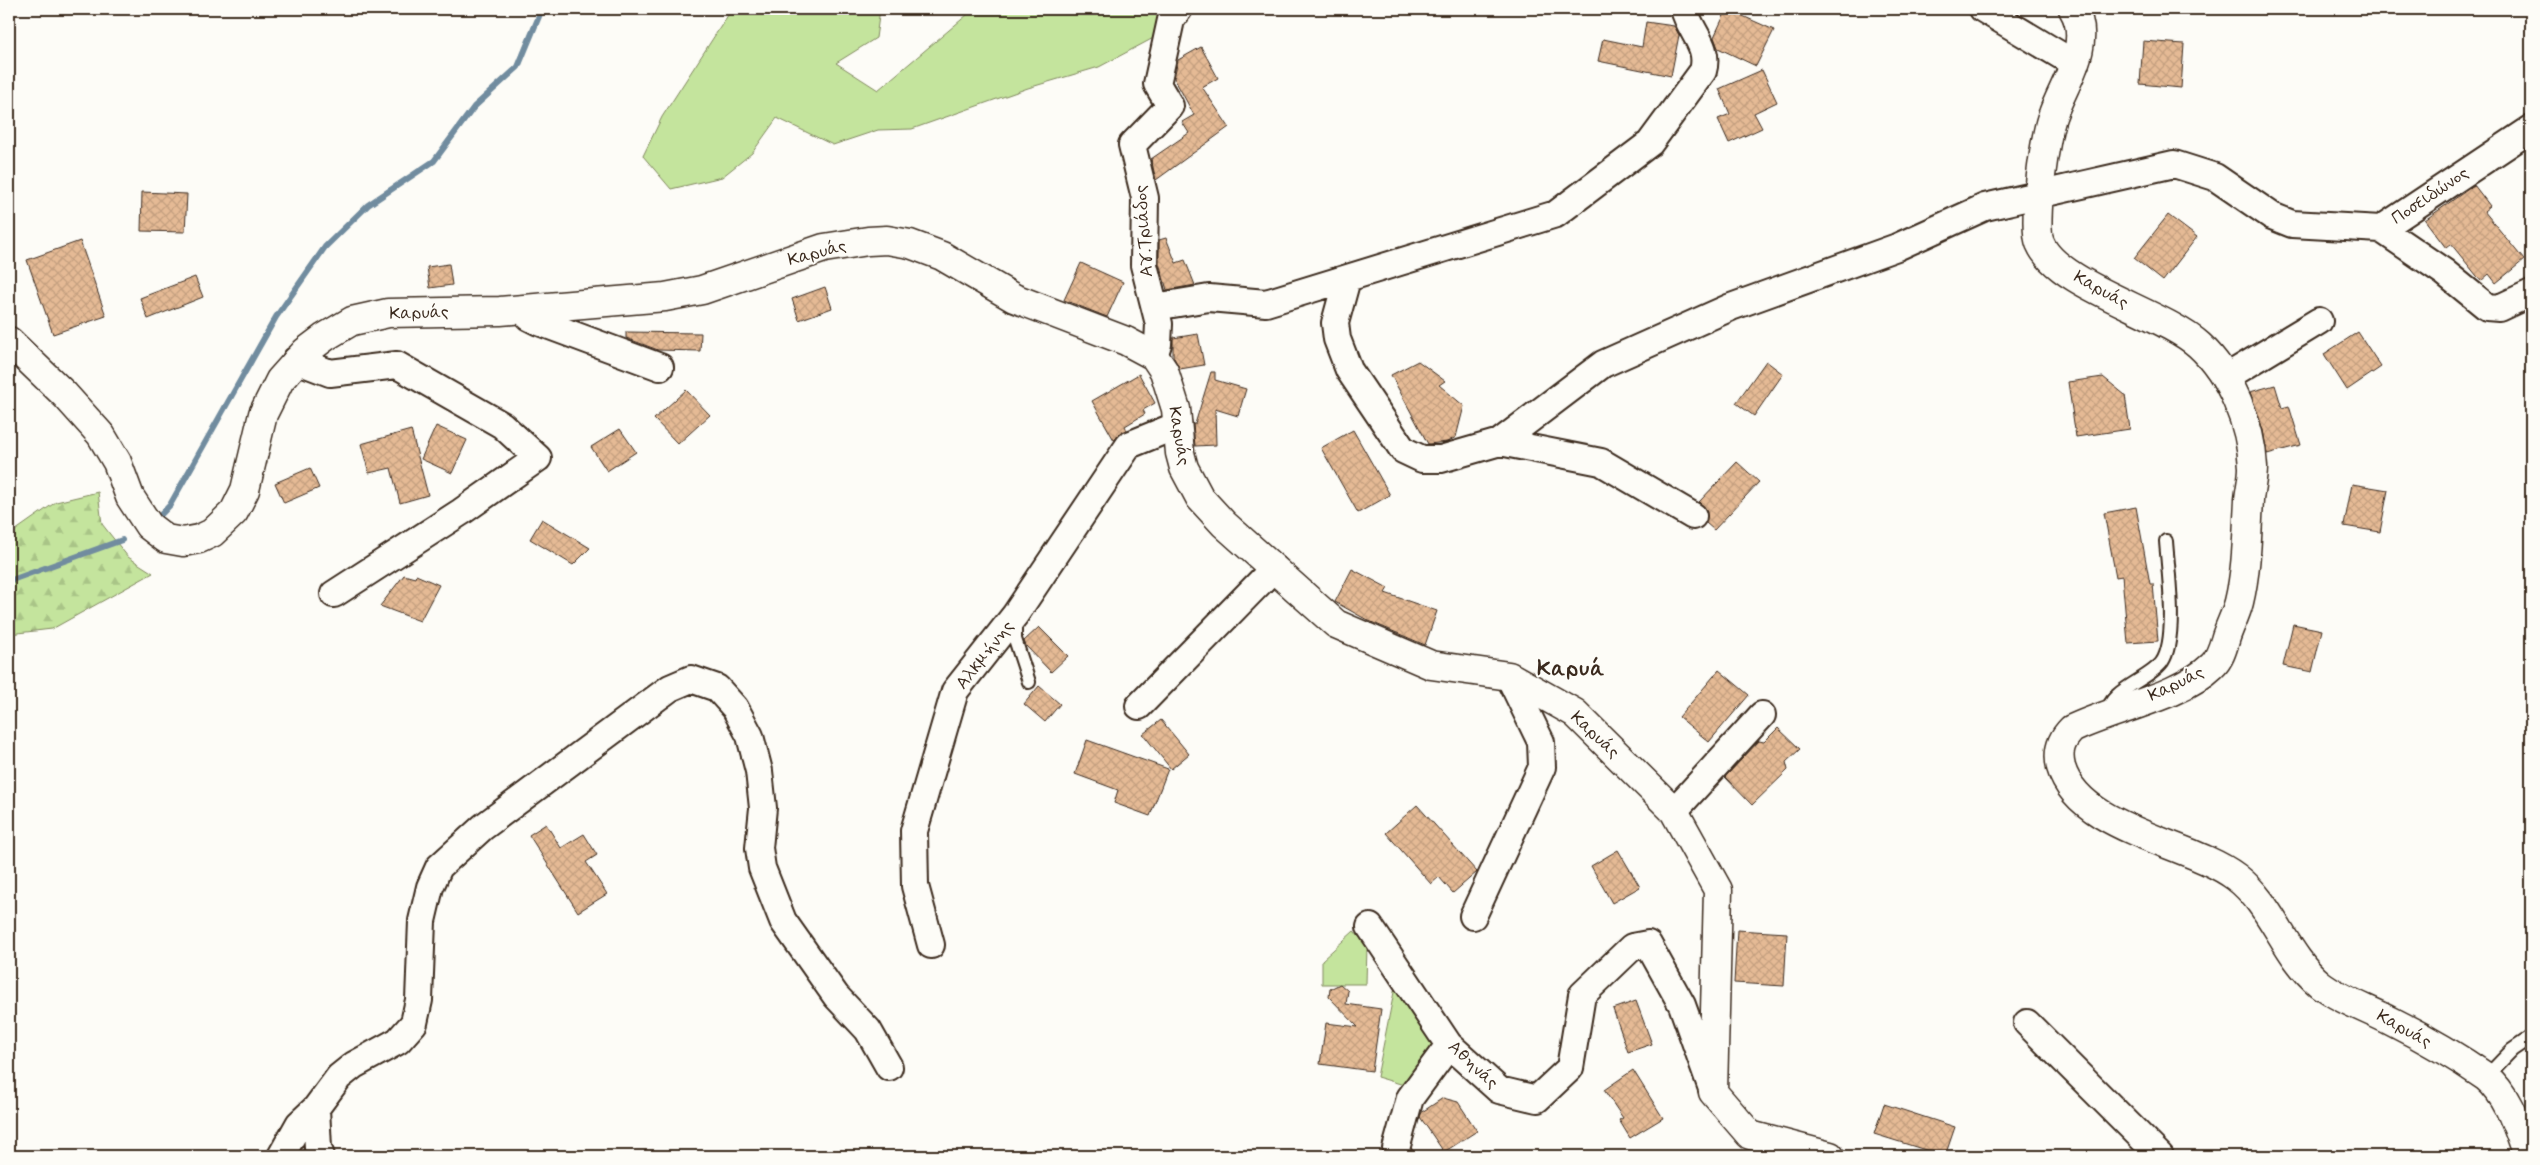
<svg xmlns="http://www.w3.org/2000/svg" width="2540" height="1165" viewBox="0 0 2540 1165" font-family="Mynerve,sans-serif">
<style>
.green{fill:#c4e49d;stroke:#80875e}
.forest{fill:url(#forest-firs);stroke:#80875e}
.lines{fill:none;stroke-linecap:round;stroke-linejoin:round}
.stream{stroke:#718c9f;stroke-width:6}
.building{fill:url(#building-cross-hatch);stroke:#3b2a1e}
.service-casing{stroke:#3b2a1e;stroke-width:16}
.minor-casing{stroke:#3b2a1e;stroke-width:30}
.tertiary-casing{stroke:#3b2a1e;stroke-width:31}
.secondary-casing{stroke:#3b2a1e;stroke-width:31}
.service{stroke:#fdfcf7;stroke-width:12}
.minor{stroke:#fdfcf7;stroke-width:26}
.tertiary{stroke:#fdfcf7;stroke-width:28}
.secondary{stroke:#fdfcf7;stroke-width:28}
.labels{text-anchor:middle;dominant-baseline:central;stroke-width:4;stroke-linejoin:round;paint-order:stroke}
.street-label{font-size:18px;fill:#3b2a1e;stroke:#fdfcf7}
.district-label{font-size:22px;font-weight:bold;letter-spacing:1px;fill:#3b2a1e;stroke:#fdfcf7}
</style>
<defs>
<pattern id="forest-firs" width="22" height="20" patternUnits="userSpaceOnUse" patternTransform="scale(1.25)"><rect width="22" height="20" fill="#c4e49d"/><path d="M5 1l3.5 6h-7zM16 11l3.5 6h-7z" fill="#a9c487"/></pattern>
<pattern id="building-cross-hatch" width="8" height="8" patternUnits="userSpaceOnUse" patternTransform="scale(1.25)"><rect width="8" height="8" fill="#e5ba95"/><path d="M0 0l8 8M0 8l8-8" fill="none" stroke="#c5a080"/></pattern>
</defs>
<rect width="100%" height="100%" fill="#fdfcf7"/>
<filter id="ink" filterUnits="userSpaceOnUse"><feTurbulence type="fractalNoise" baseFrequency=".02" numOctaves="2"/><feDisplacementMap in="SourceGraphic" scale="10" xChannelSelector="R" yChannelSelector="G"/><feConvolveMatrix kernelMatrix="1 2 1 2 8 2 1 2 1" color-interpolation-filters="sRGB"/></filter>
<g filter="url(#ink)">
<!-- green -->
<path class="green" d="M 732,9 L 880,9 L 876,38 L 836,63 L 878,90 L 974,9 L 1141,9 L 1166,17 L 1161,34 L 1099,67 L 1028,88 L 912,129 L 878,130 L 833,145 L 777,118 L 752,153 L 722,177 L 671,189 L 643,156 L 662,117 Z
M 1354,931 L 1367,946 L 1366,984 L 1322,984 L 1322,960 Z
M 1396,982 L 1439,1039 L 1404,1085 L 1377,1077 Z"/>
<!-- forest -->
<path class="forest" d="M 98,492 L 102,524 L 128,557 L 153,573 L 52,629 L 9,634 L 9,535 L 56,502 Z"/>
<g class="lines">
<!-- stream -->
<path class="stream" d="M 154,522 L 170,505 L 276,317 L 325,247 L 368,205 L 434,161 L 474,107 L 518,67 L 542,9
M 9,581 L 122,540"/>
</g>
<!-- building -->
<path class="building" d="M 1727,9 L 1774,30 L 1756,66 L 1718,48 L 1714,37 Z
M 1646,22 L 1674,26 L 1679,35 L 1671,76 L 1598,61 L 1603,39 L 1642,47 Z
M 2143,41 L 2184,44 L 2181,88 L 2140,84 Z
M 1201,47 L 1218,78 L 1202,87 L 1229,127 L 1156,180 L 1151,159 L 1189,133 L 1182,122 L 1194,115 L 1174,78 L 1178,60 Z
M 1762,70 L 1777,102 L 1754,113 L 1762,128 L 1729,143 L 1718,119 L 1730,114 L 1719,89 Z
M 2474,185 L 2490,206 L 2484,211 L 2524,260 L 2496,283 L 2489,274 L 2481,281 L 2451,244 L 2446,248 L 2425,220 Z
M 142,192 L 187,194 L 185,232 L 141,231 Z
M 2168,215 L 2197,237 L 2163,281 L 2134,258 Z
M 1166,238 L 1176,263 L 1185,260 L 1195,285 L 1167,290 L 1159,263 L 1159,240 Z
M 80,241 L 106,316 L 53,334 L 27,260 Z
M 1081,263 L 1123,282 L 1107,317 L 1064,300 Z
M 449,264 L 452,285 L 430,288 L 427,267 Z
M 195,277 L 203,297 L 148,319 L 140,298 Z
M 825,287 L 832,308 L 799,320 L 792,299 Z
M 626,332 L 701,333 L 700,351 L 658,350 L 626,338 Z
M 2358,332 L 2381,367 L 2347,390 L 2324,354 Z
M 1198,334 L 1204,365 L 1180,369 L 1173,356 L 1173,338 Z
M 1418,361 L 1445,381 L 1439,385 L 1464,406 L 1456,437 L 1447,442 L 1428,444 L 1391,375 Z
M 1766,361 L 1783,374 L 1754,416 L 1736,403 Z
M 1211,372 L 1215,372 L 1215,380 L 1246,389 L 1238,416 L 1215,409 L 1216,445 L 1195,446 L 1193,424 L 1195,424 Z
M 1139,374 L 1155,403 L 1143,410 L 1145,414 L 1125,426 L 1127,430 L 1114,440 L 1092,401 Z
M 2103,377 L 2125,395 L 2130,429 L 2076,437 L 2068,382 Z
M 2275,385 L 2282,408 L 2289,406 L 2301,445 L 2267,454 L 2263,430 L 2250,392 Z
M 686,390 L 710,415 L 678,444 L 654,419 Z
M 436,426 L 467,440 L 452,473 L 421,459 Z
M 620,429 L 636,452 L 607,471 L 591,447 Z
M 411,430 L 428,495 L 400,503 L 391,468 L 369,473 L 361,444 Z
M 1353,430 L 1390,495 L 1358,513 L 1321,448 Z
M 1737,462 L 1759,482 L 1714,530 L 1706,523 L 1706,509 L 1699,502 Z
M 310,468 L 319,488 L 284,503 L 275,483 Z
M 2352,484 L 2388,490 L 2380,532 L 2344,526 Z
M 2136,507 L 2150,584 L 2153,584 L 2158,641 L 2128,643 L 2122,576 L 2116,577 L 2104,513 Z
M 542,519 L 590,548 L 573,565 L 530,539 Z
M 1352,569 L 1388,588 L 1385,593 L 1437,611 L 1425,645 L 1369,621 L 1335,602 Z
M 404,575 L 415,578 L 416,575 L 439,585 L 420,621 L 380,606 Z
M 2293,624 L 2322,630 L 2312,672 L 2283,666 Z
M 1039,627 L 1068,656 L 1051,672 L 1026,646 L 1024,641 Z
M 1719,670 L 1749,695 L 1709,742 L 1679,717 Z
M 1039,686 L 1060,704 L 1045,722 L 1024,704 Z
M 1161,720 L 1189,754 L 1171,769 L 1143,734 Z
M 1778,728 L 1800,749 L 1786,762 L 1788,770 L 1752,805 L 1725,777 L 1759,741 L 1764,742 Z
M 1087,740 L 1168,769 L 1150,816 L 1114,803 L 1118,790 L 1075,774 Z
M 1417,805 L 1477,872 L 1453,893 L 1439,877 L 1431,884 L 1386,833 Z
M 546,824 L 561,848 L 584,834 L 597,855 L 586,862 L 607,894 L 578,912 L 529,835 Z
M 1618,850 L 1640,887 L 1612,903 L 1591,866 Z
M 1737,930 L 1787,933 L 1784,986 L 1734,983 Z
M 1340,984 L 1348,991 L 1346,1004 L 1381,1009 L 1372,1071 L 1320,1064 L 1326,1023 L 1358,1027 L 1329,997 L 1330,989 Z
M 1636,1001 L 1652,1044 L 1628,1052 L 1613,1009 Z
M 1633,1070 L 1663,1118 L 1630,1138 L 1619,1120 L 1623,1118 L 1604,1090 Z
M 1443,1098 L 1458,1102 L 1477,1131 L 1444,1152 L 1420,1117 L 1422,1112 Z
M 1884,1104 L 1955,1127 L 1945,1156 L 1874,1134 Z"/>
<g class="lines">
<defs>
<path id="service" d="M 1015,620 L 1015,639 L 1029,682
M 2108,713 C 2107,691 2150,679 2162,662 C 2178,638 2168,571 2166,541
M 2486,1077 L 2512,1050 L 2531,1037"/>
<path id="minor" d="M 1983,9 L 2075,64
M 2381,229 L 2444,272 L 2487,307 L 2499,308 L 2531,293
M 1347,279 L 1335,323 L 1337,339 L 1349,370 L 1403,450 L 1422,459 L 1441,459 L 1500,442 L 1603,364 L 1731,307 L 1897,247 L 1985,207 L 2174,164 L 2215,177 L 2272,216 L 2292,224 L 2381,229 L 2531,129
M 1155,307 L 1209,298 L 1266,303 L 1556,214 L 1650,143 L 1703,71 C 1710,46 1690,32 1684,9
M 522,309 L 529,317 L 539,322 L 660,367
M 1154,356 L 1158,344 L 1159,324 L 1144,265 L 1145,198 L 1132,145 L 1170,106 L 1157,84 L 1171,20 L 1179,9
M 296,360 L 330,373 L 397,365 L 502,425 L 538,458 L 461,512 L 334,594
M 2225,378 L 2319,321
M 1500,442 L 1601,462 L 1693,516
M 1139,706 L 1274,568
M 1674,811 L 1762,715
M 1473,916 L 1542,767 L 1541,742 L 1509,676
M 1370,927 L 1449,1045 L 1499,1090 L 1537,1099 L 1570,1068 L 1582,995 L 1632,947 L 1648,944 L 1682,1005 L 1712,1089
M 931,945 L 915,886 L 914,831 L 955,691 L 1015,615 L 1129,445 L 1178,425
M 2027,1023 L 2160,1156
M 316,1108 L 318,1148 L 321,1156
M 281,1156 L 299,1124 L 316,1108 L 339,1077 L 354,1065 L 398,1041 L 414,1023 L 419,1000 L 422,921 L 430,887 L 439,867 L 483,827 L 670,688 L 691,679 L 717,688 L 735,708 L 750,736 L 759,771 L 763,808 L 759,848 L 762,868 L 783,921 L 836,996 L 868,1030 L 889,1067
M 1399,1156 L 1396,1149 L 1410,1098 L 1449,1045"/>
<path id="tertiary" d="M 9,341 L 65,395 L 101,435 L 117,462 L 130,497 L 149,526 L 166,539 L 183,542 L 199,539 L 212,533 L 234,512 L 245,490 L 263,414 L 280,380 L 305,352 L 325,337 L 352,321 L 388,313 L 500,311 L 665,297 L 702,290 L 824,248 L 868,241 L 887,240 L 910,244 L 942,256 L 1014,298 L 1126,341 L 1154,356 L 1164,371 L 1176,409 L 1180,453 L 1184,468 L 1200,498 L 1224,524 L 1336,624 L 1431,665 L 1509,676 L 1575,713 L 1674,811 L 1718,890 L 1713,1092 L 1750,1135 L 1830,1156"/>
<path id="secondary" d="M 2073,9 C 2094,43 2064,83 2053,114 C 2045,134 2032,225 2040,243 C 2057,285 2164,313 2199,345 C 2231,374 2251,425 2253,467 C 2253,478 2250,489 2249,500 C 2247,533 2247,569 2239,602 C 2236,614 2230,625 2226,637 C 2223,647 2220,659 2212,666 C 2180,697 2113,709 2072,729 C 2061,740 2057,751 2061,767 C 2079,830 2190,842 2236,877 C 2273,905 2284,954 2320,984 C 2341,1000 2368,1009 2391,1021 C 2423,1037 2456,1056 2486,1077 C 2509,1096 2518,1129 2528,1156"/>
</defs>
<!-- service casing -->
<use href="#service" class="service-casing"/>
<!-- minor casing -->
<use href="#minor" class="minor-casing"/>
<!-- tertiary casing -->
<use href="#tertiary" class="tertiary-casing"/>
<!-- secondary casing -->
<use href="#secondary" class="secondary-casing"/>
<!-- service -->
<use href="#service" class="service"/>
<!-- minor -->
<use href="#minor" class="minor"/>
<!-- tertiary -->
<use href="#tertiary" class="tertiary"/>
<!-- secondary -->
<use href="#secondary" class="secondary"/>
</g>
</g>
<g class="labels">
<!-- street labels -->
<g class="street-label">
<text transform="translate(2430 196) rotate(-34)">Ποσειδώνος</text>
<text transform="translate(1144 231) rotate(-94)">Αγ.Τριάδος</text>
<text transform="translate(817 253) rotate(-15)">Καρυάς</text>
<text transform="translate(2101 290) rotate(29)">Καρυάς</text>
<text transform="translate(419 313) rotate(-2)">Καρυάς</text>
<text transform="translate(1179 436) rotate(80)">Καρυάς</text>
<text transform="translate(985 655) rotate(-52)">Αλκμήνης</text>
<text transform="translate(2176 684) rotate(-26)">Καρυάς</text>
<text transform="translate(1595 735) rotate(43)">Καρυάς</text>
<text transform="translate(2404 1029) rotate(29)">Καρυάς</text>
<text transform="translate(1473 1065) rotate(43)">Αθηνάς</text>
</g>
<!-- district labels -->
<g class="district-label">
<text x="1571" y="669">Καρυά</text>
</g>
</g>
<!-- margin -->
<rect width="2540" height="1165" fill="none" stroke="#fdfcf7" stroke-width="30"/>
<rect x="15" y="15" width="2510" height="1135" fill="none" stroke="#3b2a1e" stroke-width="2" filter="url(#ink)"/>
</svg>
